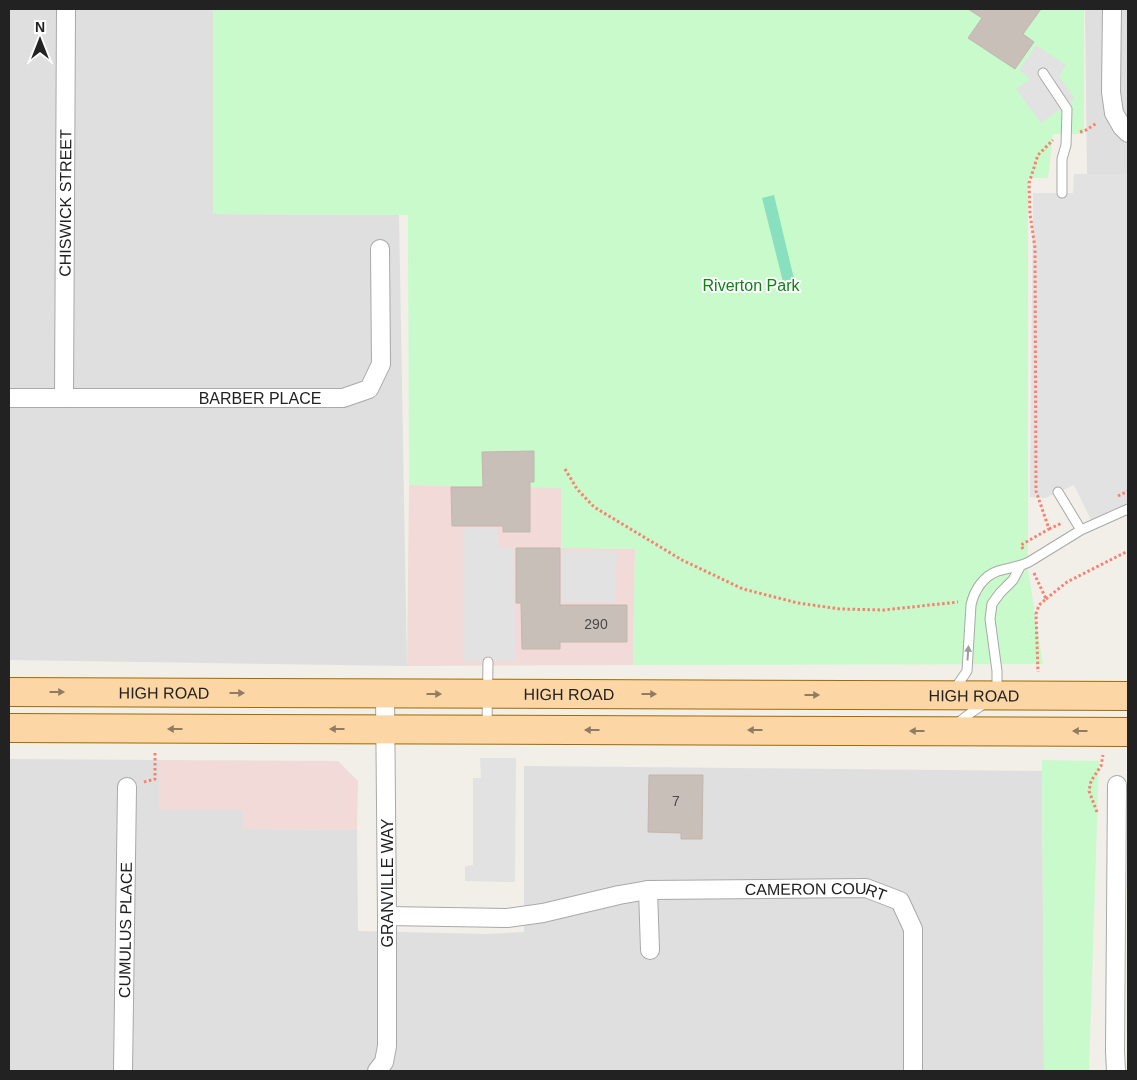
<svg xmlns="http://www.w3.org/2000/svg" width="1137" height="1080" viewBox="0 0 1137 1080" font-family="Helvetica,sans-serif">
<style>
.residential{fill:#e0dfdf}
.commercial{fill:#f2dad9}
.park{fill:#c8facc}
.pitch{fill:#88e0be}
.parking{fill:#e2e2e2}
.building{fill:#c7bfb8;stroke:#c4b6ab}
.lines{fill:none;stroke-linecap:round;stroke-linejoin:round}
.service-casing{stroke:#a9a9a9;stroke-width:11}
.minor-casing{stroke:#a9a9a9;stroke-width:20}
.primary-casing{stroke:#a06b00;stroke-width:30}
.path{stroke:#fa8072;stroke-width:3;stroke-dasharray:2.5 2.5;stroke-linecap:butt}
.service{stroke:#fff;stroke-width:9}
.minor{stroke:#fff;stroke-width:18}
.primary{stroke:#fcd6a4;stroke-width:28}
.oneway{fill:#9c9c9c}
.oneway2{fill:#8f7c63}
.labels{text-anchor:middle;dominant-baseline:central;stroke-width:4;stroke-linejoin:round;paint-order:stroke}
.number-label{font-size:14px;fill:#4b4948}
.street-label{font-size:16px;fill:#222;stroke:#fff}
.park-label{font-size:16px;fill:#0c8416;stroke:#fff}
</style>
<rect width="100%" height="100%" fill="#f2efe9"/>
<!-- residential -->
<path class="residential" d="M 9,9 L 213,9 L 213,214 L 399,215 L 407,666 L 9,660 Z
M 1085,9 L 1128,9 L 1128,174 L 1087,174 Z
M 9,759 L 159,760 L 159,810 L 243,810 L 244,829 L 357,830 L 358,931 L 487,934 L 524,932 L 524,766 L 1042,771 L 1044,1071 L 9,1071 Z"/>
<!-- commercial -->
<path class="commercial" d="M 409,485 L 562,487 L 635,549 L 633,665 L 407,666 Z
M 159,760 L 338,761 L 358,781 L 357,830 L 243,829 L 243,810 L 159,810 Z"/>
<!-- park -->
<path class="park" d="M 213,9 L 1084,9 L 1084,134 L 1053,134 L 1048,178 L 1028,178 L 1028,570 L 1043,664 L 633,665 L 635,549 L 561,548 L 561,488 L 409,485 L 408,215 L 213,214 Z
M 1042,760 L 1099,761 L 1089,1071 L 1044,1071 Z"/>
<!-- pitch -->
<path class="pitch" d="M 774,195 L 794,279 L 783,282 L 762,198 Z"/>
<!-- parking -->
<path class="parking" d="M 1036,45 L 1066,65 L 1059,76 L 1075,99 L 1041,123 L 1016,89 L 1030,79 L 1019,70 Z
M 1074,174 L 1128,174 L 1128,503 L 1091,520 L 1074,485 L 1046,498 L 1030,497 L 1033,193 L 1073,193 Z
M 463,528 L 498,528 L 498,547 L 514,548 L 515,661 L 463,662 Z
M 562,551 L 617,551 L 615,602 L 562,602 Z
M 480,758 L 516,758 L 515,882 L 465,881 L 465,866 L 473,865 L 473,778 L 481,778 Z"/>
<!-- building -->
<path class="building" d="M 968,9 L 1041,9 L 1023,34 L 1034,42 L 1015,69 L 968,38 L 982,18 Z
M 534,451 L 534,482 L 530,482 L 530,532 L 503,532 L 503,526 L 452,526 L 451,487 L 483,487 L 482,452 Z
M 516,548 L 560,548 L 560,605 L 627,605 L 627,642 L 560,642 L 560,649 L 522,649 L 521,603 L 516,603 Z
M 649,775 L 703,775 L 702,839 L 681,839 L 681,833 L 648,832 Z"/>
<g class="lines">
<defs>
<path id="service" d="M 1043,73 L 1067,109 L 1066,145 L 1062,159 L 1062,193
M 1058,492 L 1081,530
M 954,690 L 967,671 L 971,605 C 974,591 983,576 998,571 C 1008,568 1019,567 1029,562 L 1081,530 L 1128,509
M 997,692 L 997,671 L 990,619 L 992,604 L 1000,593 L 1013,580 L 1021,565
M 955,725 L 972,712 L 985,703
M 487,727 L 488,662"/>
<g id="minor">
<path d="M 1112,9 L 1111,92 L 1114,113 L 1122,127 L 1128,133"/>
<path id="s1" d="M 9,398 L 343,398 L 369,389 L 381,364 L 380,249"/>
<path id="s2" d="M 64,398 L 66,9"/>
<path d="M 648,890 L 650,950"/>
<path id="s3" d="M 387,916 L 507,918 L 543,913 L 619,895 L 648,890 L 866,888 L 900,901 L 913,929 L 913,1071"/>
<path id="s4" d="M 123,1071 L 127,787"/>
<path d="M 377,1071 L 384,1062 L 387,1046 L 387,916 L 385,693"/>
<path d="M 1116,1071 L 1115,1051 L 1117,785"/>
</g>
<g id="primary">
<path id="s5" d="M 9,692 L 1128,696"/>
<path d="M 9,728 L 1128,732"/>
</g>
</defs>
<!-- service casing -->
<use href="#service" class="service-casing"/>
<!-- minor casing -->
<use href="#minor" class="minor-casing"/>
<!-- primary casing -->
<use href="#primary" class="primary-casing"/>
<!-- path -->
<path class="path" d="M 1080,132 L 1086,130 L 1097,123
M 565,469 L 577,489 L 594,507 L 682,560 L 743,589 L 798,603 L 840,609 L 884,610 L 958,602
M 1118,496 L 1128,491
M 1049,529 L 1062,523
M 1023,549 L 1021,545 L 1049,529 L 1036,491 L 1035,248 L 1030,214 L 1029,183 L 1038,155 L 1053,140
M 1034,573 L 1046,599 L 1039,605 L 1036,614 L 1038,672
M 1046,599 L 1067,582 L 1128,551
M 144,782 L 155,779 L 155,752
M 1097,812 L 1089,791 L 1091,781 L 1101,766 L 1103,755"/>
<!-- service -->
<use href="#service" class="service"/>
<!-- minor -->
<use href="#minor" class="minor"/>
<!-- primary -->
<use href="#primary" class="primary"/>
</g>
<!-- one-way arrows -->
<defs><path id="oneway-solid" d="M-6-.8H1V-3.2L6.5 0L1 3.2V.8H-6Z" transform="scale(1.25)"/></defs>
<use class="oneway" href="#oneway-solid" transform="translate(968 653) rotate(-86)"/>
<g class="oneway2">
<use href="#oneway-solid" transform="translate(57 692)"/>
<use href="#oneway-solid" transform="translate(237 693)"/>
<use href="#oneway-solid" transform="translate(434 694)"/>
<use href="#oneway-solid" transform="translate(649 694)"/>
<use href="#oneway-solid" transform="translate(812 695)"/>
<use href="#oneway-solid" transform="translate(175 729) rotate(-180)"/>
<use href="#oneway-solid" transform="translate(337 729) rotate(-180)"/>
<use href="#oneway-solid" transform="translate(592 730) rotate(-180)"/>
<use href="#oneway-solid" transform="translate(755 730) rotate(-180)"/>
<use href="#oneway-solid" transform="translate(917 731) rotate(-180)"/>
<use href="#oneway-solid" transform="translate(1080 731) rotate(-180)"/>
</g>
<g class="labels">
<!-- number labels -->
<g class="number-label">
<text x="596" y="624">290</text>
<text x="676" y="801">7</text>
</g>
<!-- street labels -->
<g class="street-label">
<text stroke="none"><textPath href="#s2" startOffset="195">CHISWICK STREET</textPath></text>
<text stroke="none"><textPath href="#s1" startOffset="251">BARBER PLACE</textPath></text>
<text stroke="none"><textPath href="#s5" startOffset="155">HIGH ROAD</textPath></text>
<text stroke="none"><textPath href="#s5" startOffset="560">HIGH ROAD</textPath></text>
<text stroke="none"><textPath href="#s5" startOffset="965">HIGH ROAD</textPath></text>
<text transform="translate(387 883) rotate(-90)">GRANVILLE WAY</text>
<text stroke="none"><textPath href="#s3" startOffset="432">CAMERON COURT</textPath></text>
<text stroke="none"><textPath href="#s4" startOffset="141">CUMULUS PLACE</textPath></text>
</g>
<!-- park labels -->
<g class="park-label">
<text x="751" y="285">Riverton Park</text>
</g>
</g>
<!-- border -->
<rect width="1137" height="1080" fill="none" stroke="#222222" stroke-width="20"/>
<!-- north arrow -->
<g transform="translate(40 40)" stroke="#ffffff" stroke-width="4" paint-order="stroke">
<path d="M0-4L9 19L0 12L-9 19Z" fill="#222222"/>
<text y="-8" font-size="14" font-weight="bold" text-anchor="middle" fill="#222222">N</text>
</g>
</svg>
